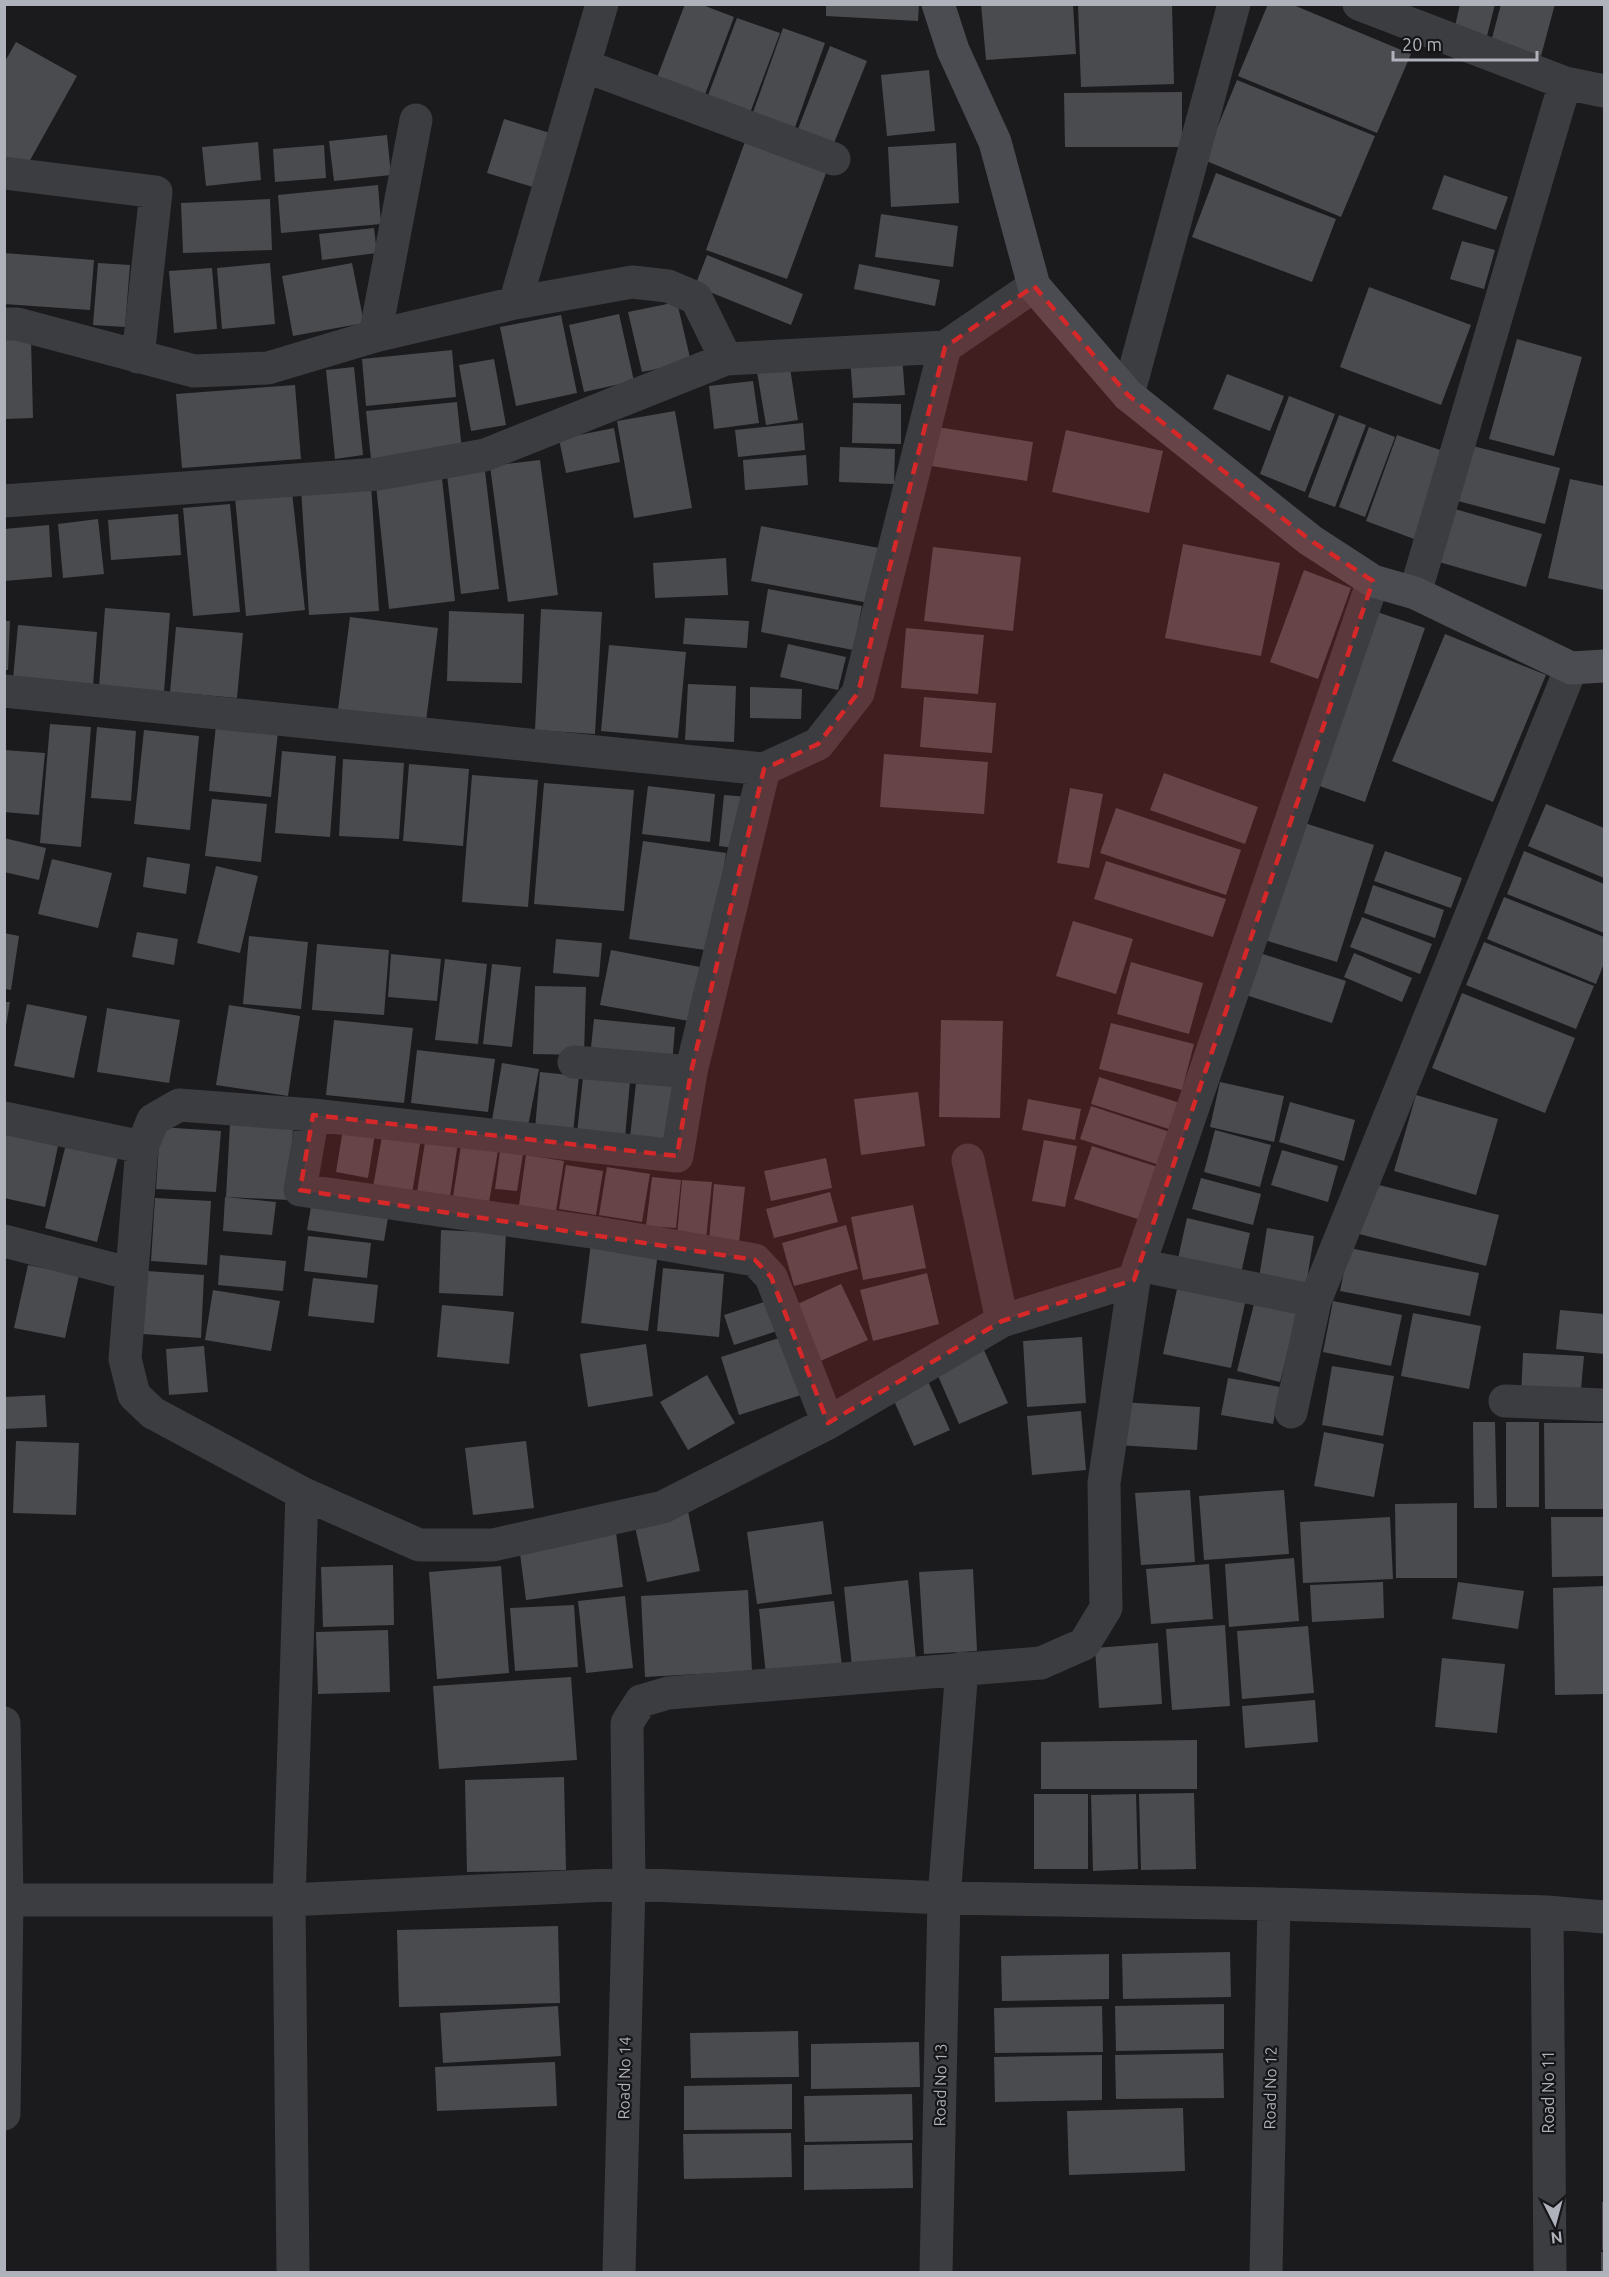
<svg xmlns="http://www.w3.org/2000/svg" width="1609" height="2277" viewBox="0 0 1609 2277" font-family="Ubuntu,sans-serif">
<style>
.building{fill:#4a4b4f}
.lines{fill:none;stroke-linecap:round;stroke-linejoin:round}
.street{stroke:#3c3d41;stroke-width:33}
.secondary{stroke:#4a4c51;stroke-width:33}
.marked{fill:#d62828;fill-opacity:0.2;stroke:#d62828;stroke-width:4.5;stroke-dasharray:12 8;stroke-linejoin:round}
.labels{text-anchor:middle;dominant-baseline:central;stroke-width:4.5;stroke-linejoin:round;paint-order:stroke}
.street-label{font-size:16px;fill:#afb2bb;stroke:#161618}
</style>
<rect width="100%" height="100%" fill="#1b1b1d"/>
<!-- building -->
<path class="building" d="M 685,4 L 700,4 L 734,17 L 704,97 L 656,80 Z
M 826,4 L 919,4 L 918,21 L 826,16 Z
M 981,4 L 1073,4 L 1076,54 L 986,60 Z
M 1172,4 L 1174,84 L 1081,87 L 1078,6 Z
M 1268,4 L 1291,4 L 1411,54 L 1377,133 L 1238,76 Z
M 1460,4 L 1495,4 L 1486,40 L 1454,31 Z
M 1501,4 L 1555,4 L 1541,56 L 1491,42 Z
M 737,18 L 780,33 L 750,113 L 707,98 Z
M 783,28 L 825,43 L 793,133 L 751,118 Z
M 16,42 L 77,76 L 24,171 L 4,160 L 4,63 Z
M 830,46 L 867,61 L 832,148 L 796,134 Z
M 929,70 L 935,131 L 887,136 L 881,75 Z
M 1237,80 L 1375,136 L 1341,217 L 1204,160 Z
M 1182,92 L 1182,147 L 1065,147 L 1064,93 Z
M 504,119 L 550,133 L 533,187 L 487,173 Z
M 387,135 L 391,175 L 334,181 L 329,141 Z
M 747,136 L 829,165 L 787,279 L 706,250 Z
M 258,142 L 261,180 L 206,186 L 202,147 Z
M 956,143 L 959,203 L 891,207 L 888,147 Z
M 324,145 L 326,178 L 275,182 L 273,149 Z
M 1216,173 L 1336,219 L 1312,282 L 1192,237 Z
M 1444,175 L 1508,197 L 1496,230 L 1432,209 Z
M 378,185 L 381,224 L 281,233 L 278,195 Z
M 270,199 L 272,250 L 183,253 L 181,203 Z
M 881,214 L 958,226 L 953,267 L 875,257 Z
M 374,228 L 377,253 L 322,260 L 319,234 Z
M 1462,241 L 1495,250 L 1484,289 L 1450,279 Z
M 4,253 L 94,260 L 90,310 L 4,304 Z
M 707,255 L 803,294 L 791,325 L 695,286 Z
M 98,263 L 130,265 L 125,327 L 93,325 Z
M 270,263 L 275,324 L 222,329 L 217,268 Z
M 352,263 L 364,323 L 293,336 L 282,276 Z
M 859,264 L 940,280 L 935,306 L 854,289 Z
M 212,268 L 217,329 L 174,333 L 169,271 Z
M 1369,287 L 1471,325 L 1441,405 L 1340,367 Z
M 677,302 L 691,362 L 642,372 L 628,312 Z
M 619,314 L 634,381 L 584,392 L 569,325 Z
M 561,315 L 577,393 L 516,406 L 500,327 Z
M 31,339 L 33,418 L 4,419 L 4,340 Z
M 1517,339 L 1582,357 L 1554,456 L 1489,439 Z
M 452,350 L 456,397 L 366,406 L 362,359 Z
M 902,355 L 905,395 L 853,398 L 850,358 Z
M 494,359 L 506,425 L 471,431 L 459,365 Z
M 789,361 L 798,420 L 766,425 L 756,366 Z
M 354,367 L 363,455 L 335,459 L 326,370 Z
M 1227,374 L 1284,396 L 1270,431 L 1213,409 Z
M 753,381 L 759,423 L 714,429 L 709,386 Z
M 295,385 L 301,459 L 182,468 L 176,394 Z
M 1289,396 L 1335,414 L 1305,492 L 1260,474 Z
M 457,402 L 462,451 L 371,459 L 366,411 Z
M 853,403 L 901,404 L 901,444 L 852,443 Z
M 675,411 L 692,508 L 634,518 L 617,421 Z
M 1339,415 L 1366,425 L 1335,507 L 1308,497 Z
M 803,423 L 805,450 L 738,457 L 735,430 Z
M 937,427 L 1033,442 L 1027,481 L 931,466 Z
M 1369,427 L 1395,437 L 1365,517 L 1339,507 Z
M 614,428 L 620,462 L 566,473 L 559,439 Z
M 1066,430 L 1163,451 L 1149,513 L 1052,492 Z
M 1397,435 L 1446,452 L 1414,539 L 1366,521 Z
M 1473,446 L 1560,468 L 1545,524 L 1458,501 Z
M 840,447 L 895,449 L 894,484 L 839,482 Z
M 806,455 L 808,485 L 745,490 L 743,460 Z
M 540,460 L 558,595 L 508,602 L 490,466 Z
M 485,471 L 499,589 L 461,594 L 447,475 Z
M 442,478 L 455,601 L 389,609 L 376,485 Z
M 1570,479 L 1604,486 L 1604,590 L 1548,578 Z
M 371,484 L 379,611 L 309,615 L 301,488 Z
M 292,492 L 305,610 L 246,616 L 235,497 Z
M 230,504 L 240,612 L 193,616 L 183,508 Z
M 1455,509 L 1542,534 L 1526,587 L 1439,562 Z
M 178,514 L 181,555 L 111,560 L 108,520 Z
M 98,519 L 104,574 L 63,578 L 58,524 Z
M 49,525 L 52,577 L 4,581 L 4,529 Z
M 761,526 L 879,548 L 869,603 L 751,581 Z
M 1183,544 L 1280,563 L 1261,656 L 1165,638 Z
M 933,547 L 1021,557 L 1013,631 L 924,621 Z
M 726,558 L 728,595 L 655,598 L 653,563 Z
M 1304,570 L 1351,588 L 1318,679 L 1270,662 Z
M 768,589 L 862,606 L 853,650 L 761,632 Z
M 105,608 L 170,613 L 164,692 L 99,687 Z
M 541,609 L 602,612 L 595,734 L 535,730 Z
M 1371,610 L 1425,628 L 1365,802 L 1311,783 Z
M 449,611 L 524,614 L 522,683 L 447,681 Z
M 350,617 L 438,628 L 426,721 L 338,710 Z
M 685,618 L 749,621 L 747,648 L 683,644 Z
M 4,621 L 10,621 L 8,670 L 4,670 Z
M 18,625 L 97,632 L 93,686 L 13,679 Z
M 176,627 L 243,633 L 237,698 L 170,692 Z
M 906,628 L 984,635 L 978,694 L 901,688 Z
M 1445,634 L 1546,675 L 1493,802 L 1392,761 Z
M 788,644 L 846,657 L 838,690 L 780,677 Z
M 609,645 L 686,652 L 678,738 L 601,731 Z
M 688,684 L 736,686 L 734,742 L 685,740 Z
M 750,687 L 802,689 L 801,719 L 750,718 Z
M 924,697 L 996,703 L 992,753 L 920,747 Z
M 50,724 L 91,727 L 81,847 L 40,843 Z
M 216,725 L 278,732 L 271,797 L 209,791 Z
M 97,727 L 136,731 L 131,801 L 91,798 Z
M 144,730 L 199,736 L 190,830 L 134,824 Z
M 4,750 L 45,753 L 39,815 L 4,812 Z
M 282,751 L 336,756 L 330,837 L 275,833 Z
M 884,754 L 988,762 L 984,814 L 880,807 Z
M 343,759 L 404,763 L 399,839 L 339,836 Z
M 409,764 L 469,769 L 463,846 L 403,841 Z
M 1164,773 L 1258,807 L 1245,844 L 1150,810 Z
M 472,775 L 538,780 L 528,907 L 462,902 Z
M 544,783 L 634,790 L 624,911 L 534,904 Z
M 648,786 L 715,794 L 710,842 L 642,834 Z
M 1070,788 L 1103,794 L 1089,868 L 1057,863 Z
M 724,795 L 749,797 L 743,849 L 719,846 Z
M 212,799 L 267,804 L 261,862 L 205,856 Z
M 1546,804 L 1604,828 L 1604,878 L 1528,846 Z
M 1116,808 L 1241,850 L 1226,895 L 1100,853 Z
M 1298,821 L 1374,845 L 1337,962 L 1261,939 Z
M 4,838 L 46,848 L 39,880 L 4,872 Z
M 643,841 L 726,853 L 712,951 L 629,939 Z
M 1385,851 L 1462,878 L 1451,908 L 1374,881 Z
M 1524,851 L 1604,884 L 1604,933 L 1507,894 Z
M 147,857 L 190,864 L 186,894 L 143,887 Z
M 52,859 L 112,873 L 98,928 L 38,914 Z
M 1106,861 L 1226,899 L 1213,937 L 1094,899 Z
M 216,866 L 258,876 L 240,953 L 197,943 Z
M 1373,885 L 1444,910 L 1435,938 L 1364,913 Z
M 1504,897 L 1604,937 L 1604,963 L 1596,984 L 1487,939 Z
M 1362,917 L 1432,944 L 1420,974 L 1350,947 Z
M 1073,921 L 1133,939 L 1116,994 L 1056,976 Z
M 137,932 L 178,939 L 174,965 L 132,957 Z
M 4,933 L 19,936 L 11,990 L 4,989 Z
M 249,936 L 308,942 L 301,1009 L 243,1004 Z
M 556,939 L 602,943 L 599,977 L 553,973 Z
M 1484,942 L 1594,986 L 1576,1029 L 1466,985 Z
M 317,944 L 389,950 L 384,1015 L 312,1010 Z
M 611,950 L 700,967 L 689,1021 L 600,1005 Z
M 1260,953 L 1346,981 L 1332,1023 L 1246,995 Z
M 1354,953 L 1412,978 L 1402,1002 L 1344,977 Z
M 391,954 L 441,959 L 437,1001 L 388,997 Z
M 445,959 L 487,964 L 478,1044 L 435,1040 Z
M 1131,962 L 1203,983 L 1189,1034 L 1117,1014 Z
M 492,964 L 521,967 L 512,1047 L 483,1044 Z
M 535,986 L 586,987 L 584,1055 L 533,1054 Z
M 1462,993 L 1575,1038 L 1545,1113 L 1432,1068 Z
M 4,1002 L 10,1002 L 6,1026 L 4,1026 Z
M 27,1004 L 87,1016 L 74,1078 L 14,1066 Z
M 229,1005 L 300,1016 L 288,1096 L 216,1085 Z
M 107,1008 L 180,1020 L 169,1083 L 97,1072 Z
M 594,1019 L 675,1027 L 672,1065 L 590,1057 Z
M 334,1020 L 413,1028 L 404,1103 L 326,1095 Z
M 941,1020 L 1003,1021 L 1000,1118 L 939,1117 Z
M 1111,1023 L 1194,1044 L 1182,1090 L 1099,1069 Z
M 417,1050 L 495,1059 L 488,1112 L 411,1103 Z
M 502,1063 L 539,1069 L 528,1126 L 492,1120 Z
M 540,1072 L 579,1076 L 573,1133 L 535,1129 Z
M 637,1074 L 676,1079 L 669,1142 L 630,1137 Z
M 583,1077 L 630,1081 L 625,1138 L 577,1133 Z
M 1099,1077 L 1180,1103 L 1172,1130 L 1091,1104 Z
M 1220,1082 L 1284,1096 L 1274,1142 L 1210,1127 Z
M 918,1092 L 925,1146 L 861,1155 L 854,1099 Z
M 1416,1095 L 1498,1119 L 1476,1195 L 1394,1171 Z
M 1028,1099 L 1081,1109 L 1075,1140 L 1022,1130 Z
M 1290,1102 L 1355,1120 L 1344,1161 L 1279,1142 Z
M 1091,1106 L 1170,1132 L 1159,1165 L 1080,1139 Z
M 230,1124 L 293,1128 L 289,1200 L 226,1197 Z
M 160,1127 L 221,1131 L 216,1192 L 156,1189 Z
M 343,1129 L 375,1134 L 368,1178 L 336,1172 Z
M 1215,1130 L 1271,1145 L 1260,1187 L 1204,1172 Z
M 383,1131 L 421,1138 L 412,1194 L 373,1187 Z
M 4,1134 L 58,1146 L 45,1207 L 4,1198 Z
M 426,1136 L 458,1142 L 450,1197 L 417,1192 Z
M 462,1139 L 499,1145 L 489,1202 L 453,1197 Z
M 67,1140 L 119,1153 L 97,1242 L 45,1228 Z
M 1044,1140 L 1077,1146 L 1065,1207 L 1032,1201 Z
M 1092,1146 L 1158,1167 L 1141,1220 L 1074,1199 Z
M 1282,1150 L 1338,1166 L 1328,1202 L 1271,1185 Z
M 500,1151 L 523,1154 L 517,1191 L 495,1189 Z
M 526,1155 L 564,1161 L 556,1211 L 519,1205 Z
M 826,1158 L 832,1188 L 771,1201 L 764,1171 Z
M 566,1165 L 603,1171 L 596,1215 L 559,1209 Z
M 607,1167 L 650,1174 L 642,1222 L 599,1215 Z
M 652,1177 L 681,1180 L 676,1228 L 646,1226 Z
M 1201,1178 L 1261,1194 L 1253,1225 L 1192,1209 Z
M 682,1180 L 712,1182 L 706,1239 L 677,1236 Z
M 1371,1183 L 1499,1215 L 1486,1266 L 1359,1234 Z
M 714,1184 L 745,1187 L 739,1243 L 709,1240 Z
M 830,1192 L 838,1222 L 774,1238 L 766,1209 Z
M 313,1195 L 390,1206 L 384,1241 L 307,1230 Z
M 225,1197 L 276,1202 L 272,1235 L 223,1231 Z
M 155,1198 L 211,1201 L 207,1265 L 151,1261 Z
M 913,1205 L 926,1268 L 863,1280 L 851,1217 Z
M 1187,1218 L 1250,1233 L 1240,1278 L 1177,1263 Z
M 846,1225 L 858,1269 L 794,1286 L 782,1243 Z
M 1267,1228 L 1314,1236 L 1305,1292 L 1258,1284 Z
M 441,1230 L 506,1233 L 503,1296 L 439,1293 Z
M 308,1236 L 371,1243 L 367,1278 L 304,1271 Z
M 591,1243 L 658,1252 L 648,1331 L 581,1323 Z
M 1349,1248 L 1479,1273 L 1470,1316 L 1340,1291 Z
M 220,1255 L 286,1261 L 283,1291 L 218,1285 Z
M 28,1265 L 79,1275 L 65,1338 L 14,1328 Z
M 663,1268 L 724,1274 L 719,1337 L 657,1331 Z
M 147,1271 L 204,1275 L 201,1338 L 143,1334 Z
M 927,1273 L 939,1324 L 873,1341 L 860,1290 Z
M 313,1278 L 378,1285 L 374,1323 L 308,1316 Z
M 841,1284 L 868,1340 L 816,1363 L 789,1308 Z
M 1177,1289 L 1245,1303 L 1231,1368 L 1163,1354 Z
M 213,1290 L 280,1301 L 271,1351 L 205,1340 Z
M 1256,1296 L 1299,1306 L 1280,1382 L 1237,1371 Z
M 767,1301 L 777,1331 L 734,1345 L 724,1315 Z
M 1333,1301 L 1402,1315 L 1391,1366 L 1323,1352 Z
M 442,1305 L 514,1312 L 509,1364 L 437,1357 Z
M 1560,1310 L 1604,1314 L 1604,1354 L 1556,1349 Z
M 1413,1313 L 1481,1326 L 1469,1389 L 1401,1376 Z
M 782,1337 L 801,1395 L 739,1415 L 721,1357 Z
M 1082,1337 L 1086,1403 L 1027,1407 L 1023,1341 Z
M 646,1344 L 653,1396 L 588,1407 L 580,1354 Z
M 204,1346 L 208,1392 L 169,1395 L 166,1349 Z
M 983,1348 L 1008,1403 L 959,1424 L 935,1369 Z
M 1523,1353 L 1584,1356 L 1580,1400 L 1521,1397 Z
M 1332,1366 L 1394,1376 L 1383,1436 L 1322,1425 Z
M 707,1375 L 735,1423 L 688,1450 L 660,1402 Z
M 1228,1378 L 1280,1387 L 1273,1424 L 1221,1415 Z
M 927,1379 L 950,1430 L 914,1446 L 891,1394 Z
M 45,1395 L 47,1427 L 4,1429 L 4,1397 Z
M 1120,1402 L 1200,1407 L 1197,1450 L 1117,1445 Z
M 1081,1411 L 1086,1470 L 1032,1475 L 1027,1416 Z
M 1473,1422 L 1495,1422 L 1497,1508 L 1474,1508 Z
M 1506,1422 L 1539,1422 L 1539,1507 L 1506,1507 Z
M 1544,1423 L 1604,1423 L 1604,1509 L 1545,1509 Z
M 1324,1432 L 1384,1444 L 1374,1497 L 1314,1486 Z
M 16,1441 L 79,1443 L 76,1515 L 13,1513 Z
M 526,1441 L 534,1508 L 473,1515 L 465,1448 Z
M 1190,1490 L 1195,1562 L 1141,1565 L 1135,1493 Z
M 1284,1490 L 1289,1554 L 1204,1560 L 1199,1496 Z
M 1457,1503 L 1457,1578 L 1396,1578 L 1395,1504 Z
M 688,1511 L 700,1571 L 647,1582 L 634,1522 Z
M 1390,1517 L 1393,1579 L 1303,1583 L 1300,1522 Z
M 1551,1517 L 1604,1517 L 1604,1576 L 1552,1577 Z
M 823,1521 L 832,1594 L 757,1604 L 747,1532 Z
M 616,1533 L 623,1587 L 526,1600 L 519,1546 Z
M 1294,1558 L 1299,1621 L 1229,1627 L 1225,1564 Z
M 1209,1564 L 1213,1619 L 1151,1624 L 1146,1569 Z
M 393,1565 L 394,1625 L 323,1627 L 321,1567 Z
M 501,1566 L 509,1673 L 437,1679 L 429,1572 Z
M 973,1569 L 977,1651 L 924,1654 L 919,1572 Z
M 908,1580 L 916,1660 L 852,1667 L 844,1587 Z
M 1383,1582 L 1384,1618 L 1312,1622 L 1310,1585 Z
M 1458,1582 L 1524,1591 L 1518,1629 L 1452,1619 Z
M 1604,1586 L 1604,1694 L 1555,1695 L 1553,1588 Z
M 748,1590 L 752,1671 L 645,1677 L 641,1596 Z
M 625,1596 L 633,1668 L 586,1673 L 578,1601 Z
M 834,1601 L 842,1666 L 766,1675 L 759,1609 Z
M 574,1605 L 578,1667 L 515,1671 L 510,1608 Z
M 1225,1625 L 1230,1706 L 1172,1710 L 1166,1629 Z
M 1308,1626 L 1314,1693 L 1242,1699 L 1237,1631 Z
M 388,1630 L 390,1692 L 318,1694 L 316,1632 Z
M 1158,1643 L 1162,1704 L 1099,1708 L 1095,1648 Z
M 1442,1658 L 1505,1664 L 1497,1733 L 1435,1727 Z
M 571,1677 L 577,1760 L 439,1769 L 433,1686 Z
M 1315,1700 L 1318,1742 L 1245,1748 L 1242,1706 Z
M 1197,1740 L 1197,1789 L 1041,1789 L 1041,1742 Z
M 564,1777 L 566,1870 L 467,1872 L 465,1780 Z
M 1194,1793 L 1196,1869 L 1141,1870 L 1139,1794 Z
M 1034,1794 L 1088,1794 L 1088,1869 L 1034,1869 Z
M 1136,1794 L 1138,1869 L 1093,1871 L 1091,1795 Z
M 558,1926 L 560,2003 L 399,2007 L 397,1930 Z
M 1230,1952 L 1231,1997 L 1123,1999 L 1122,1954 Z
M 1109,1954 L 1109,1999 L 1002,2001 L 1001,1956 Z
M 1224,2004 L 1224,2049 L 1116,2051 L 1115,2006 Z
M 558,2006 L 561,2056 L 443,2063 L 440,2013 Z
M 1102,2006 L 1103,2052 L 995,2053 L 994,2008 Z
M 798,2031 L 799,2077 L 691,2078 L 690,2033 Z
M 919,2042 L 920,2087 L 811,2089 L 811,2044 Z
M 1223,2053 L 1224,2098 L 1116,2099 L 1115,2055 Z
M 1102,2055 L 1102,2100 L 995,2102 L 994,2057 Z
M 555,2062 L 557,2106 L 437,2111 L 435,2067 Z
M 792,2084 L 792,2129 L 684,2130 L 684,2086 Z
M 912,2094 L 913,2140 L 805,2142 L 804,2096 Z
M 1183,2108 L 1185,2171 L 1069,2175 L 1067,2111 Z
M 791,2133 L 792,2177 L 684,2179 L 683,2134 Z
M 912,2143 L 913,2188 L 804,2190 L 804,2145 Z
M 1602,2202 L 1604,2202 L 1604,2250 L 1602,2250 Z
M 1601,2252 L 1604,2252 L 1604,2272 L 1601,2272 Z"/>
<g class="lines">
<!-- street -->
<path class="street" d="M 1359,4 L 1565,83 L 1604,91
M 585,66 L 834,159
M 4,173 L 156,192 L 138,357
M 515,303 L 602,4
M 4,324 L 17,324 L 194,371 L 268,368 L 375,336 L 515,303 L 632,282 L 668,286 L 696,298 L 726,359
M 375,336 L 416,120
M 1128,395 L 1234,4
M 4,501 L 378,474 L 485,455 L 726,359 L 945,347
M 1415,593 L 1565,83
M 4,691 L 764,769
M 574,1062 L 691,1072
M 313,1115 L 300,1190 L 598,1233 L 755,1260 L 771,1277 L 828,1423
M 4,1118 L 142,1147 L 153,1120 L 179,1105 L 313,1115 L 677,1156 L 691,1072 L 764,769 L 818,744 L 858,693 L 945,347 L 1034,286
M 142,1147 L 125,1359 L 134,1395 L 153,1413 L 302,1493 L 419,1545 L 493,1545 L 663,1507 L 828,1423 L 1002,1321 L 1134,1280
M 968,1160 L 1002,1321
M 4,1241 L 132,1274
M 1139,1265 L 1315,1301
M 1505,1401 L 1604,1405
M 1291,1412 L 1315,1301 L 1571,668
M 4,1723 L 7,1900 L 4,2114
M 4,1900 L 289,1900 L 629,1884 L 944,1898 L 1274,1904 L 1547,1912 L 1604,1917
M 1547,1912 L 1550,2272
M 293,2272 L 289,1900 L 302,1493
M 619,2272 L 629,1884 L 627,1723 L 641,1701 L 668,1693 L 1041,1663 L 1084,1644 L 1106,1608 L 1104,1483 L 1134,1280 L 1373,581
M 936,2272 L 944,1898 L 962,1668
M 1266,2272 L 1274,1904"/>
<!-- secondary -->
<path class="secondary" d="M 938,4 L 953,50 L 995,142 L 1034,286 L 1128,395 L 1310,540 L 1373,581 L 1415,593 L 1571,668 L 1604,666"/>
</g>
<!-- marked area -->
<path class="marked" d="M 1034,286 L 1128,395 L 1310,540 L 1373,581 L 1134,1280 L 1002,1321 L 828,1423 L 771,1277 L 755,1260 L 300,1190 L 313,1115 L 677,1156 L 691,1072 L 764,769 L 818,744 L 858,693 L 945,347 Z"/>
<g class="labels">
<!-- street labels -->
<g class="street-label">
<text transform="translate(624 2078) rotate(-89)">Road No 14</text>
<text transform="translate(940 2085) rotate(-89)">Road No 13</text>
<text transform="translate(1270 2088) rotate(-89)">Road No 12</text>
<text transform="translate(1548 2092) rotate(-90)">Road No 11</text>
</g>
</g>
<!-- border -->
<rect width="1609" height="2277" fill="none" stroke="#afb2bb" stroke-width="12"/>
<!-- north arrow -->
<g transform="translate(1555 2223) rotate(174)" stroke="#161618" stroke-width="4.5" paint-order="stroke">
<path d="M0-4.5L10 22L0 15L-10 22Z" fill="#afb2bb"/>
<text y="-9" font-size="16" font-weight="bold" text-anchor="middle" fill="#afb2bb">N</text>
</g>
<!-- scale -->
<path d="M1393 51v9h144v-9" fill="none" stroke="#afb2bb" stroke-width="3"/>
<text x="1402" y="51" font-size="18" fill="#afb2bb" stroke="#161618" stroke-width="4.5" paint-order="stroke">20 m</text>
</svg>
